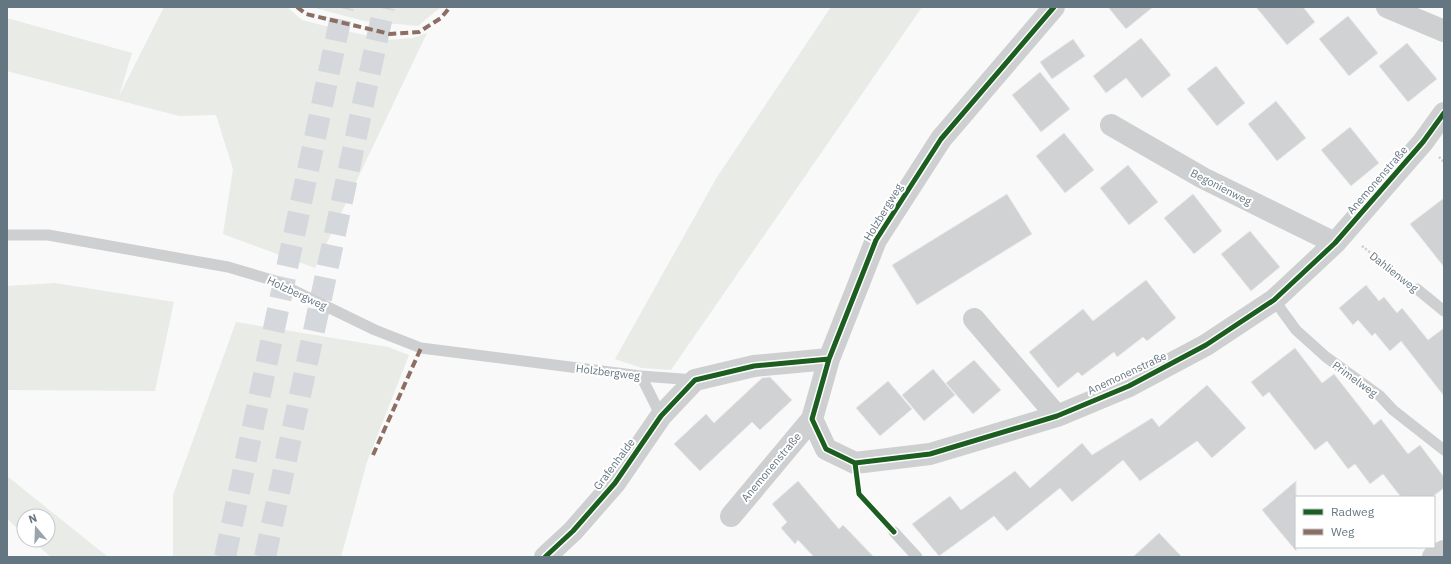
<svg xmlns="http://www.w3.org/2000/svg" width="1451" height="564" viewBox="0 0 1451 564" font-family="'IBM Plex Sans',sans-serif">
<style>
.green{fill:#e8ebe6}
.building{fill:#d0d2d3;stroke:#e8e8e8}
.lines{fill:none;stroke-linecap:round;stroke-linejoin:round}
.trunk-tunnel{stroke:#d4d8dc;stroke-width:22;stroke-dasharray:22 11;stroke-linecap:butt}
.path{stroke:#cbcccd;stroke-width:2.5;stroke-dasharray:2 2;stroke-linecap:butt}
.service{stroke:#cecfd0;stroke-width:11}
.minor{stroke:#cecfd0;stroke-width:22}
.quiet{stroke:#8d6e63;stroke-width:4;stroke-dasharray:8 4;stroke-linecap:butt}
.cycleway-casing{stroke:#fff;stroke-width:8}
.cycleway{stroke:#1b5e20;stroke-width:5}
.labels{text-anchor:middle;dominant-baseline:central;stroke-width:4;stroke-linejoin:round;paint-order:stroke}
.street-label{font-size:11px;fill:#657683;stroke:#fff}
</style>
<rect width="100%" height="100%" fill="#f9f9f9"/>
<!-- green -->
<path class="green" d="M 164,7 L 287,7 L 302,20 L 333,28 L 387,40 L 413,38 L 427,33 L 315,268 L 223,234 L 233,169 L 216,115 L 179,116 L 7,71 L 7,18 L 132,53 L 119,96 Z
M 311,7 L 441,7 L 418,26 L 364,21 Z
M 831,7 L 922,7 L 671,370 L 642,368 L 615,359 L 717,177 Z
M 55,283 L 174,302 L 155,391 L 9,390 L 7,389 L 7,286 Z
M 236,322 L 388,347 L 409,355 L 367,462 L 341,557 L 173,557 L 173,495 Z
M 7,476 L 108,557 L 51,557 L 31,540 L 48,540 L 48,516 L 24,516 L 24,534 L 7,519 Z"/>
<!-- building -->
<path class="building" d="M 1108,7 L 1153,7 L 1126,29 Z
M 1256,7 L 1303,7 L 1315,22 L 1287,45 Z
M 1348,16 L 1378,53 L 1349,76 L 1319,39 Z
M 1141,38 L 1171,75 L 1142,98 L 1126,78 L 1106,93 L 1093,76 Z
M 1073,39 L 1085,56 L 1052,79 L 1040,62 Z
M 1407,43 L 1437,79 L 1408,102 L 1379,66 Z
M 1216,66 L 1245,103 L 1217,126 L 1187,89 Z
M 1040,72 L 1070,109 L 1041,132 L 1012,95 Z
M 1276,101 L 1306,138 L 1277,161 L 1248,124 Z
M 1350,127 L 1379,163 L 1351,186 L 1321,150 Z
M 1064,133 L 1094,170 L 1065,193 L 1036,156 Z
M 1128,165 L 1158,202 L 1129,225 L 1100,188 Z
M 1007,194 L 1032,234 L 917,305 L 892,265 Z
M 1193,194 L 1222,231 L 1194,254 L 1164,218 Z
M 1444,198 L 1444,267 L 1410,224 Z
M 1250,231 L 1280,267 L 1251,291 L 1221,254 Z
M 1146,280 L 1176,318 L 1147,341 L 1143,337 L 1117,357 L 1114,352 L 1082,376 L 1078,372 L 1058,388 L 1029,352 L 1083,309 L 1093,321 Z
M 1366,285 L 1379,301 L 1384,297 L 1397,313 L 1402,308 L 1428,340 L 1444,328 L 1444,396 L 1401,341 L 1390,351 L 1375,333 L 1372,336 L 1358,320 L 1353,325 L 1339,308 Z
M 1295,348 L 1322,383 L 1334,374 L 1374,425 L 1381,419 L 1408,454 L 1420,445 L 1444,477 L 1444,488 L 1432,497 L 1401,497 L 1383,474 L 1370,484 L 1355,464 L 1348,469 L 1327,441 L 1315,450 L 1269,392 L 1263,397 L 1251,382 Z
M 974,360 L 1001,390 L 973,414 L 946,383 Z
M 933,369 L 955,395 L 924,421 L 902,395 Z
M 770,377 L 792,400 L 760,430 L 752,422 L 700,471 L 674,444 L 706,414 L 714,423 L 762,378 Z
M 888,381 L 912,409 L 880,436 L 856,408 Z
M 1207,385 L 1246,428 L 1212,458 L 1197,441 L 1140,481 L 1123,460 L 1072,502 L 1060,488 L 1007,531 L 994,516 L 939,556 L 912,524 L 950,496 L 961,510 L 1015,471 L 1030,488 L 1082,443 L 1092,455 L 1152,418 L 1159,427 Z
M 798,481 L 839,529 L 843,525 L 874,557 L 814,557 L 798,540 L 795,544 L 781,528 L 787,522 L 772,504 Z
M 1296,481 L 1296,551 L 1262,510 Z
M 1159,533 L 1182,557 L 1133,557 Z"/>
<g class="lines">
<!-- trunk-tunnel -->
<path class="trunk-tunnel" d="M 225,557 L 343,7
M 265,557 L 384,7"/>
<!-- path -->
<path class="path" d="M 1439,157 L 1444,162
M 1362,246 L 1404,279"/>
<!-- service -->
<path class="service" d="M 7,235 L 48,235 L 228,267 L 272,280 L 375,330 L 421,348 L 641,376 L 695,380
M 1417,289 L 1444,311
M 1274,300 L 1296,330 L 1326,357 L 1380,396 L 1393,410 L 1444,450
M 641,376 L 661,416
M 894,532 L 917,557"/>
<!-- minor -->
<path class="minor" d="M 1387,7 L 1444,31
M 1111,125 L 1203,178 L 1335,243
M 974,319 L 1057,416
M 829,359 L 812,419 L 826,449 L 855,463 L 930,454 L 1057,416 L 1129,386 L 1206,345 L 1274,300 L 1335,243 L 1423,142 L 1444,113
M 731,516 L 812,419
M 545,557 L 573,531 L 615,483 L 661,416 L 695,380 L 754,366 L 829,359 L 876,240 L 941,139 L 1054,7
M 1433,557 L 1444,551"/>
<!-- quiet -->
<path class="quiet" d="M 297,7 L 306,14 L 390,34 L 419,32 L 441,18 L 450,7
M 373,455 L 421,348"/>
<defs>
<path id="cycleway" d="M 829,359 L 812,419 L 826,449 L 855,463 L 930,454 L 1057,416 L 1129,386 L 1206,345 L 1274,300 L 1335,243 L 1423,142 L 1444,113
M 855,463 L 859,494 L 894,532
M 545,557 L 573,531 L 615,483 L 661,416 L 695,380 L 754,366 L 829,359 L 876,240 L 941,139 L 1054,7"/>
</defs>
<!-- cycleway casing -->
<use href="#cycleway" class="cycleway-casing"/>
<!-- cycleway -->
<use href="#cycleway" class="cycleway"/>
</g>
<g class="labels">
<!-- street labels -->
<g class="street-label">
<text transform="translate(1377 180) rotate(-49)">Anemonenstraße</text>
<text transform="translate(1221 187) rotate(27)">Begonienweg</text>
<text transform="translate(883 212) rotate(-59)">Holzbergweg</text>
<text transform="translate(1394 272) rotate(38)">Dahlienweg</text>
<text transform="translate(297 293) rotate(25)">Holzbergweg</text>
<text transform="translate(608 372) rotate(7)">Holzbergweg</text>
<text transform="translate(1127 373) rotate(-25)">Anemonenstraße</text>
<text transform="translate(1355 379) rotate(36)">Primelweg</text>
<text transform="translate(614 464) rotate(-53)">Grafenhalde</text>
<text transform="translate(771 467) rotate(-50)">Anemonenstraße</text>
</g>
</g>
<!-- border -->
<rect width="1451" height="564" fill="none" stroke="#657683" stroke-width="16"/>
<!-- legend -->
<rect x="1295" y="496" width="140" height="52" fill="#ffffff" stroke="#c1c8cd"/>
<rect x="1303" y="509" width="20" height="6" fill="#1b5e20" stroke="#c1c8cd"/>
<text x="1331" y="516" font-size="12" fill="#657683">Radweg</text>
<rect x="1303" y="529" width="20" height="6" fill="#8d6e63" stroke="#c1c8cd"/>
<text x="1331" y="536" font-size="12" fill="#657683">Weg</text>
<!-- north arrow -->
<g transform="translate(36 528) rotate(341)"><circle r="19" fill="#ffffff" stroke="#c1c8cd"/>
<path d="M0-3L7 15L0 10L-7 15Z" fill="#99a4ac"/>
<text y="-6" font-size="11" font-weight="bold" text-anchor="middle" fill="#657683">N</text>
</g>
</svg>
